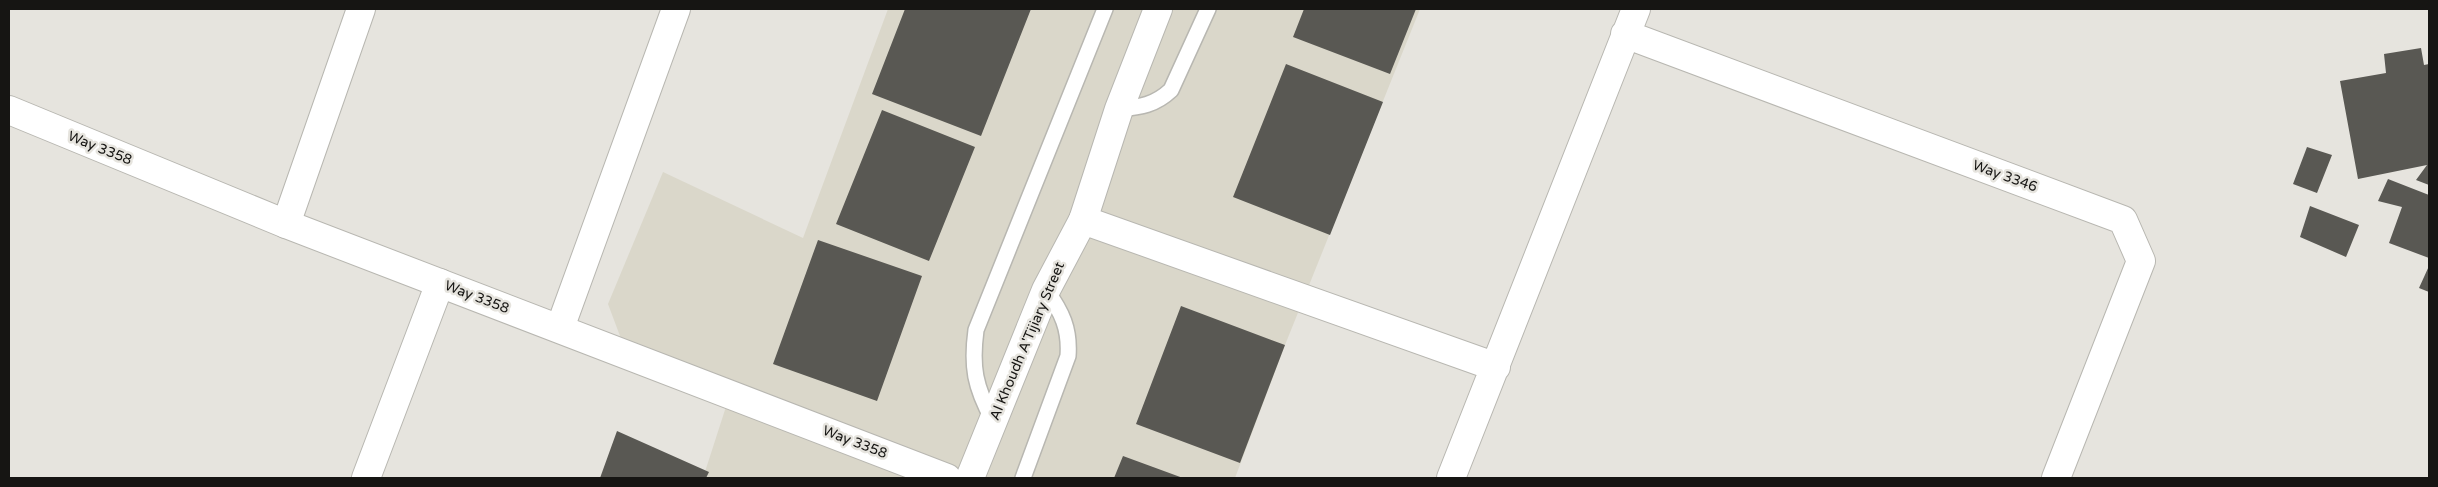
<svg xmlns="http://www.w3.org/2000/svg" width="2438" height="487" viewBox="0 0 2438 487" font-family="'Varela Round',sans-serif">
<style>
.built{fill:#dad7ca}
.building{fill:#595853}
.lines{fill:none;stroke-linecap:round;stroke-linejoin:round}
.lane-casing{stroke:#b8b7b1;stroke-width:18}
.street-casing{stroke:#b8b7b1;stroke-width:30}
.secondary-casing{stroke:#b8b7b1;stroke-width:30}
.lane{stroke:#fff;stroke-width:15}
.street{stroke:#fff;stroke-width:28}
.secondary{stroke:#fff;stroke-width:28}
.labels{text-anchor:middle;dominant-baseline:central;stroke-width:5;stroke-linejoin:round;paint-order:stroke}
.street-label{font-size:14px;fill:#161513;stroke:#e6e4de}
</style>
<rect width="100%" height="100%" fill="#e6e4de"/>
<!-- built -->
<path class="built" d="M 888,9 L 1420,9 L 1285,345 L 1235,478 L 703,478 L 733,385 L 623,344 L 608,304 L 663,172 L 803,238 Z"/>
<!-- building -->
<path class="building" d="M 905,9 L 1031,9 L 981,136 L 872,94 Z
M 1304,9 L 1416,9 L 1390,74 L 1293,37 Z
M 2421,48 L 2424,65 L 2429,64 L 2429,185 L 2416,180 L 2427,165 L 2358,179 L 2340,81 L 2386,73 L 2384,54 Z
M 1286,64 L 1383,102 L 1330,235 L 1233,197 Z
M 882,110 L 975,147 L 929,261 L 836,224 Z
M 2307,147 L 2332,155 L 2317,193 L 2293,184 Z
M 2388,179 L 2429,195 L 2429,258 L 2389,243 L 2402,207 L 2378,201 Z
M 2310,206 L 2359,225 L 2346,257 L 2300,237 Z
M 818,240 L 922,276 L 877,401 L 773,364 Z
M 2429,266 L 2429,292 L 2419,288 Z
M 1181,306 L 1285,345 L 1240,463 L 1136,424 Z
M 617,431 L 709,472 L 706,478 L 600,478 Z
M 1123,456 L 1183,478 L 1114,478 Z"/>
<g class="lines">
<defs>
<path id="lane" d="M 1119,109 C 1141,107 1155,105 1171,90 L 1208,9
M 993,420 C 975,387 971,367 976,330 L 1105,9
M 1023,478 L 1068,356 C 1070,329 1062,312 1046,290"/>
<path id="street" d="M 1625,34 L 2123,220 L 2141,261 L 2056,478
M 1083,220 L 1496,367
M 286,224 L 361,9
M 560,328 L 676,9
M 366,478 L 440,283
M 1451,478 L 1636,9"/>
<path id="secondary" d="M 9,110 L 286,224 L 947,478
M 970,478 L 1046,290 L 1083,220 L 1119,109 L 1158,9"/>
</defs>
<!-- lane casing -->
<use href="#lane" class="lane-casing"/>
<!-- street casing -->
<use href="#street" class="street-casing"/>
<!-- secondary casing -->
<use href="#secondary" class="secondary-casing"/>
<!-- lane -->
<use href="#lane" class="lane"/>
<!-- street -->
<use href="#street" class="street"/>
<!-- secondary -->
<use href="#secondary" class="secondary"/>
</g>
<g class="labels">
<!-- street labels -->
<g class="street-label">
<text transform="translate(100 148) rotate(22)">Way 3358</text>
<text transform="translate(2005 176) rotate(20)">Way 3346</text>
<text transform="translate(477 297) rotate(21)">Way 3358</text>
<text transform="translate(1027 341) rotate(-67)">Al Khoudh A'Tijiary Street</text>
<text transform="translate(855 442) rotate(21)">Way 3358</text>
</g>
</g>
<!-- border -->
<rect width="2438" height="487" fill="none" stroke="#161513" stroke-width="20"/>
</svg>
